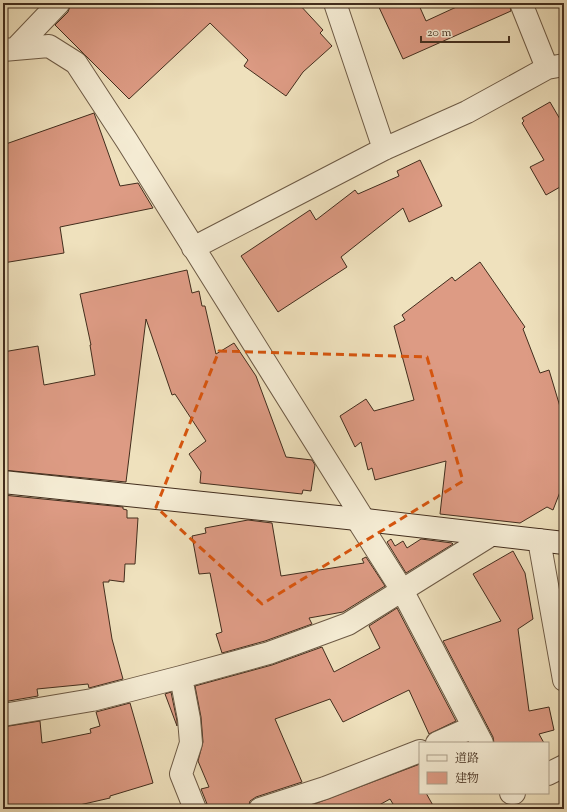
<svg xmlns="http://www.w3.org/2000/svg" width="567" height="812" viewBox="0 0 567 812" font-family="'Sorts Mill Goudy','Noto Serif JP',serif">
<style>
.building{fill:#dd9b84;stroke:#422d1d}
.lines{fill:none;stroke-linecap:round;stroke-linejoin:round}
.street-casing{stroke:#6d5a45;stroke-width:24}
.secondary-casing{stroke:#422d1d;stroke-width:24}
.street{stroke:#f5ecd4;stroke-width:22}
.secondary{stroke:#f5ecd4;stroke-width:22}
.marked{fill:none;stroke:#d7550e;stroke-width:3;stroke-dasharray:8 5;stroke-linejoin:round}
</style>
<rect width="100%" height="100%" fill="#efe1bd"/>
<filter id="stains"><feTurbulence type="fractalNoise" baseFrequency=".005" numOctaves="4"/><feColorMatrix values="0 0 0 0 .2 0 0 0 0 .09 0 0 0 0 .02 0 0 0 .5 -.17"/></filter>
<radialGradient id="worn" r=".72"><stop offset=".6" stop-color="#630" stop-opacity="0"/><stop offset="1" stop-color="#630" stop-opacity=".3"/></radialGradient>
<!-- building -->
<path class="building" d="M 71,3 L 298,3 L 323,30 L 320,33 L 332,46 L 303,72 L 286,96 L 244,66 L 248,60 L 210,23 L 129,99 L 55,25 L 68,12 Z
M 377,3 L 418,3 L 426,21 L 465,3 L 509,3 L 511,11 L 403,59 Z
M 550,102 L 564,126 L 564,194 L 560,187 L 546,195 L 530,167 L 544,160 L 522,123 L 524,121 L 522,118 Z
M 94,113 L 120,186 L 138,183 L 153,208 L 60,227 L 64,253 L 3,263 L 3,145 Z
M 420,160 L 442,206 L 409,222 L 403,208 L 341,257 L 347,267 L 278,312 L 241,256 L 310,210 L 316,220 L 355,190 L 358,194 L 399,176 L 397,171 Z
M 480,262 L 525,327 L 523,329 L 540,373 L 549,370 L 564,420 L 564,493 L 560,492 L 553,510 L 547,507 L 520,523 L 440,514 L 446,461 L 375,480 L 372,468 L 368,470 L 361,442 L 355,447 L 340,416 L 366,399 L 374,411 L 414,400 L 394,326 L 405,320 L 402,315 L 452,277 L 455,281 Z
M 187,270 L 192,293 L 199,291 L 202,306 L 205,306 L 216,354 L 234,343 L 256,376 L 286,457 L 312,460 L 315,465 L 311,491 L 303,490 L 302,494 L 200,483 L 201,472 L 189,454 L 206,441 L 175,394 L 172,395 L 146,319 L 126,482 L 3,470 L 3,352 L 38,346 L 44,385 L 95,375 L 90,345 L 91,345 L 80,294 Z
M 3,495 L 123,507 L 123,509 L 127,510 L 127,518 L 138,518 L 135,564 L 125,564 L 124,582 L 109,580 L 109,582 L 103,582 L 112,639 L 123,679 L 89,688 L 88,684 L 37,689 L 38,696 L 3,702 Z
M 248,520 L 272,523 L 281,576 L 364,563 L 362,559 L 366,557 L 385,586 L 343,612 L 309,618 L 312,624 L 265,641 L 222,653 L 216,634 L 222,632 L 210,573 L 199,574 L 192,536 L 206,533 L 205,528 Z
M 391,539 L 395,546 L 403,541 L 407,548 L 421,539 L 452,543 L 453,544 L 406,573 L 387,542 Z
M 513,551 L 525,573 L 533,619 L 518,629 L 529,711 L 549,707 L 554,730 L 539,734 L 544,743 L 494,743 L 493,737 L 443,641 L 501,621 L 473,574 Z
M 397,608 L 456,721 L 429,734 L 409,690 L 343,722 L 330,699 L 275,719 L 302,782 L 256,797 L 250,801 L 248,809 L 209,809 L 201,789 L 209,787 L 198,761 L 203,742 L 201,717 L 195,686 L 272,665 L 322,647 L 334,672 L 380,648 L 369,626 Z
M 171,692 L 177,721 L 177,726 L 165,694 Z
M 130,703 L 153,783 L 110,796 L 110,798 L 62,809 L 3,809 L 3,727 L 40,721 L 42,743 L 91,733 L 90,729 L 100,726 L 96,712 Z
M 420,764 L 420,793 L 426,793 L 435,809 L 396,809 L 390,799 L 372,809 L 301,809 Z"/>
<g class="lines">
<defs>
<path id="street" d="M 335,3 L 384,149
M 521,3 L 547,68
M 16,48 L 59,3
M 3,50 L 49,46 L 76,63 L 127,141 L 364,520
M 193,248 L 384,149 L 467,112 L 547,68 L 564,65
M 357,519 L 402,590 L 482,743
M 539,540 L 564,680
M 181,677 L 189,719 L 191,743 L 181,774 L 195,809
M 3,715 L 92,700 L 181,677 L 269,653 L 348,624 L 491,535
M 437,743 L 473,727
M 548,774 L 564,766
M 511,793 L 514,793
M 260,809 L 325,788 L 420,751"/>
<path id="secondary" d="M 3,482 L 357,519 L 564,543"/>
</defs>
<!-- street casing -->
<use href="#street" class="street-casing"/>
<!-- secondary casing -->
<use href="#secondary" class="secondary-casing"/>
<!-- street -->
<use href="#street" class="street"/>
<!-- secondary -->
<use href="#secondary" class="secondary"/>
</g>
<!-- marked area -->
<path class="marked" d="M 219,351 L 427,357 L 463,481 L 262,604 L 156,507 Z"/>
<!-- margin -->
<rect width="567" height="812" fill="none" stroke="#efe1bd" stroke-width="16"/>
<rect x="4" y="4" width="559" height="804" fill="none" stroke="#422d1d" stroke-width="2"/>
<rect x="8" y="8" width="551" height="796" fill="none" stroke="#422d1d"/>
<!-- legend -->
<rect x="419" y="742" width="130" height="52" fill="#f5ecd4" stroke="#ada08b"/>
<rect x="427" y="755" width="20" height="6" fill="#f5ecd4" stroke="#ada08b"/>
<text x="455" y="762" font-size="12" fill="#422d1d">道路</text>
<rect x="427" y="772" width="20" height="12" fill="#dd9b84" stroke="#ada08b"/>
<text x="455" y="782" font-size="12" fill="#422d1d">建物</text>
<!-- scale -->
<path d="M421 36v6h88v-6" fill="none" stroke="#422d1d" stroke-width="2"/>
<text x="427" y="36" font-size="12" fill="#422d1d" stroke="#f5ecd4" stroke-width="3" paint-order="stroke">20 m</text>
<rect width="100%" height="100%" filter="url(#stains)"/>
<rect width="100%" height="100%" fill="url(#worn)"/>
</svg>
